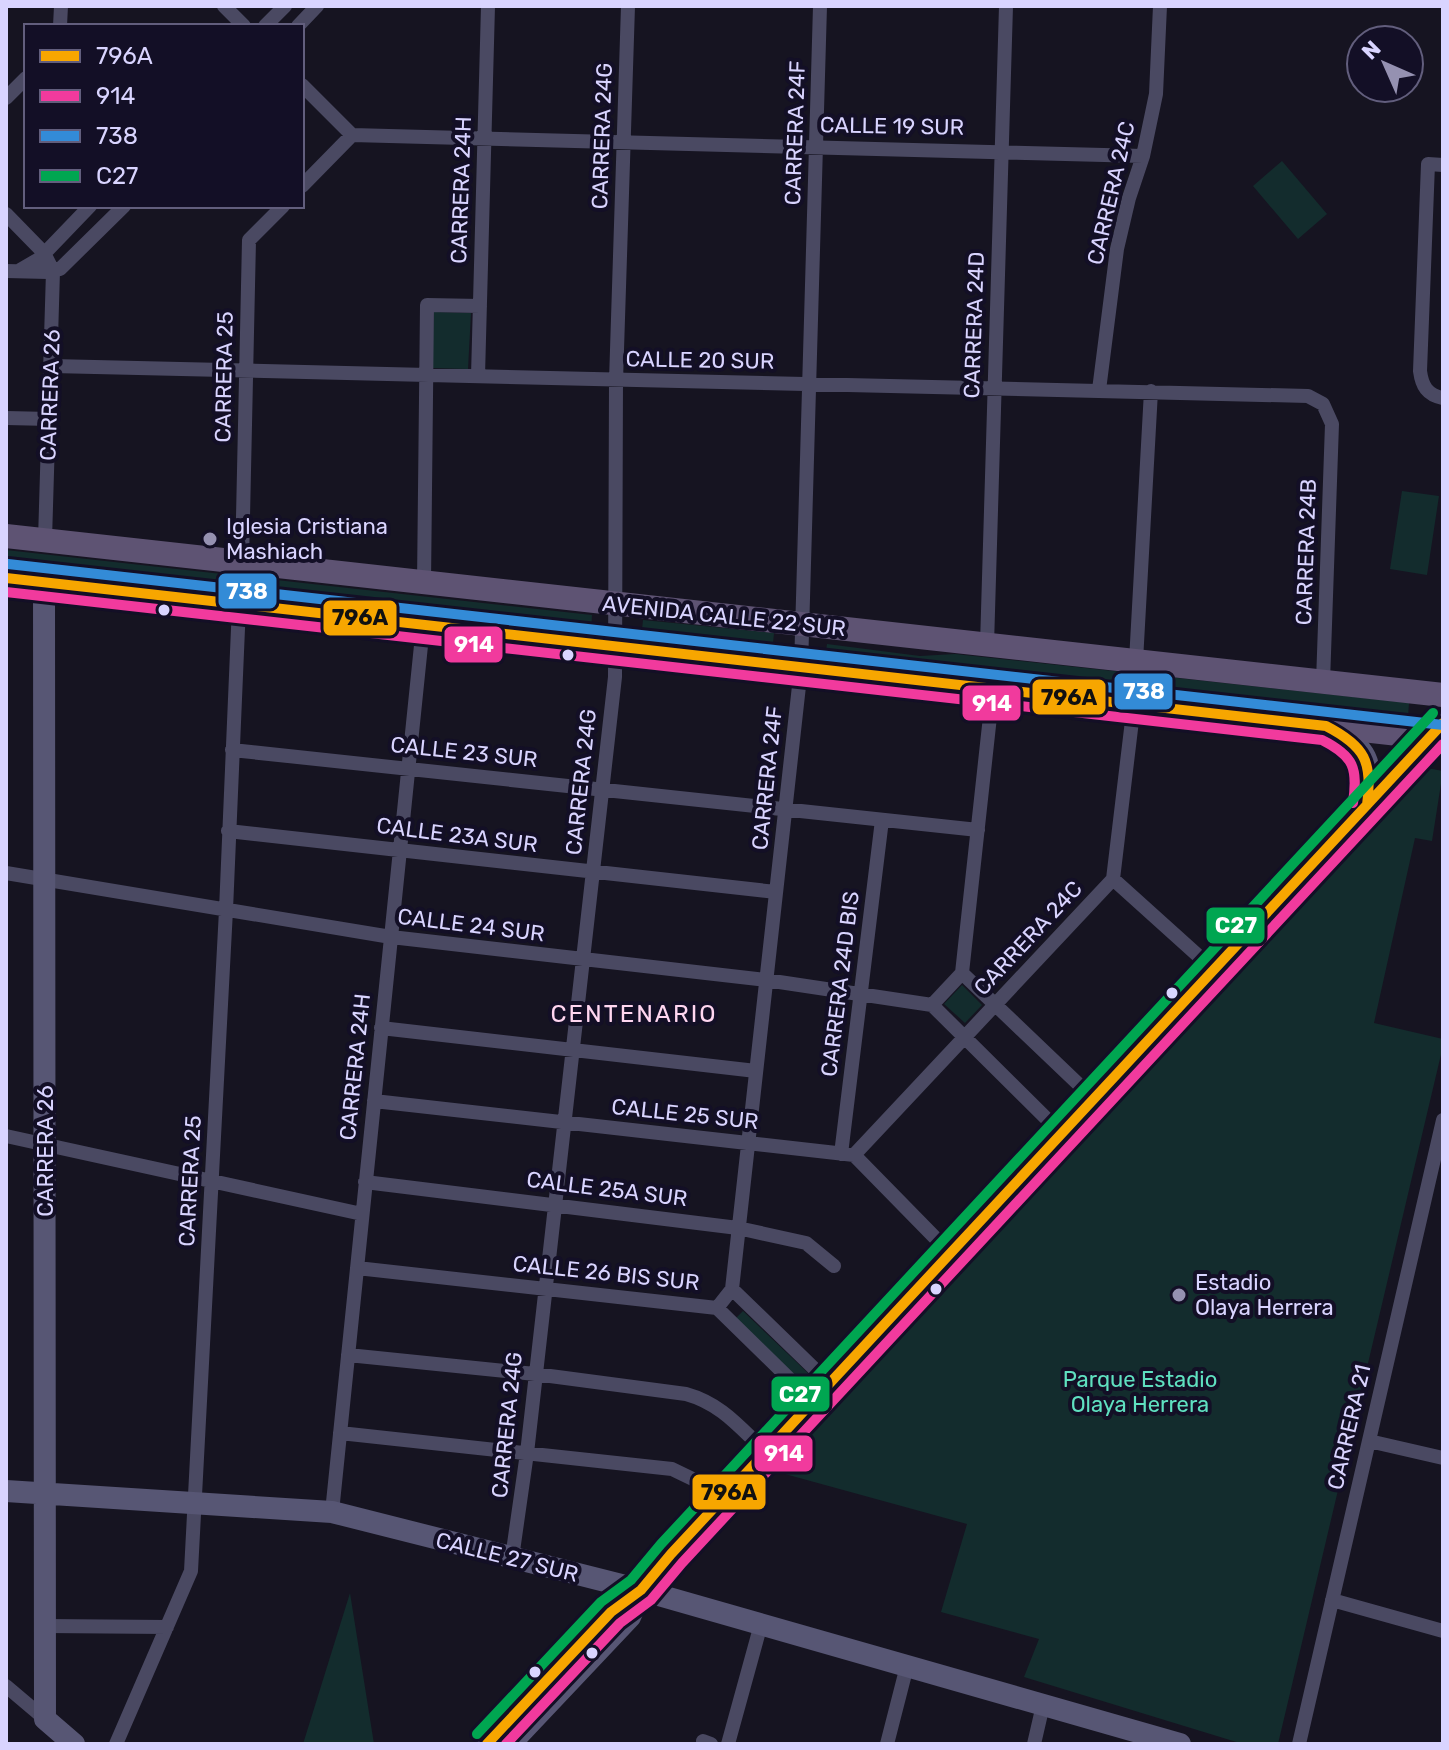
<svg xmlns="http://www.w3.org/2000/svg" width="1449" height="1750" viewBox="0 0 1449 1750" font-family="Rubik,sans-serif">
<style>
.green{fill:#132c2d}
.lines{fill:none;stroke-linecap:round;stroke-linejoin:round}
.street{stroke:#4a4962;stroke-width:14}
.secondary{stroke:#575674;stroke-width:22}
.primary{stroke:#5e5373;stroke-width:24}
.bus-1-casing{stroke:#130f26;stroke-width:16}
.bus-2-casing{stroke:#130f26;stroke-width:16}
.bus-3-casing{stroke:#130f26;stroke-width:16}
.bus-4-casing{stroke:#130f26;stroke-width:16}
.bus-1{stroke:#f7a600;stroke-width:10}
.bus-2{stroke:#f13a9d;stroke-width:10}
.bus-3{stroke:#338bd7;stroke-width:10}
.bus-4{stroke:#00a651;stroke-width:10}
.poi-dot{fill:#9591b1;stroke:#130f26;stroke-width:3}
.bus-dot{fill:#d9d4ff;stroke:#130f26;stroke-width:3}
.labels{text-anchor:middle;dominant-baseline:central;stroke-width:8;stroke-linejoin:round;paint-order:stroke}
.street-label{font-size:22px;fill:#d9d4ff;stroke:#130f26}
.poi-label{font-size:22px;fill:#d9d4ff;stroke:#130f26;text-anchor:start}
.park-label{font-size:22px;fill:#5fe0c0;stroke:#130f26}
.neighbourhood-label{font-size:24px;letter-spacing:2px;fill:#ffd6f0;stroke:#130f26}
.line-badge{stroke:#130f26;stroke-width:3}
.badge-label{font-size:22px;text-anchor:middle;font-weight:bold;fill:#fff}
.pale-badge-label{font-size:22px;text-anchor:middle;font-weight:bold;fill:#111}
</style>
<rect width="100%" height="100%" fill="#161421"/>
<!-- green -->
<path class="green" d="M 1282,161 L 1327,214 L 1298,239 L 1253,186 Z
M 434,312 L 471,313 L 468,369 L 431,368 Z
M 1402,491 L 1439,496 L 1427,575 L 1390,569 Z
M 6,550 L 592,615 L 591,633 L 6,567 Z
M 643,620 L 774,633 L 772,653 L 641,640 Z
M 827,644 L 920,656 L 955,654 L 1409,703 L 1408,717 L 1323,708 L 1269,707 L 825,658 Z
M 1427,768 L 1443,771 L 1432,841 L 1415,838 L 1374,1023 L 1443,1039 L 1443,1046 L 1278,1744 L 1243,1744 L 1024,1677 L 1039,1639 L 941,1612 L 967,1524 L 774,1471 L 1240,966 Z
M 962,985 L 982,1005 L 965,1023 L 944,1004 Z
M 743,1311 L 810,1375 L 802,1383 L 736,1318 Z
M 350,1593 L 374,1744 L 303,1744 Z"/>
<g class="lines">
<!-- street -->
<path class="street" d="M 224,6 L 244,26
M 60,26 L 61,6
M 265,26 L 285,6
M 298,26 L 317,6
M 302,85 L 352,135
M 6,98 L 26,78
M 352,135 L 1143,156
M 1443,165 L 1428,164 L 1420,371 C 1422,386 1427,395 1443,398
M 302,186 L 352,135
M 6,214 L 44,253 L 53,271 L 45,540
M 20,270 L 39,259 L 90,206
M 6,271 L 48,272 L 60,269 L 124,206
M 52,366 L 1308,396 L 1323,404 L 1332,424 L 1323,682
M 478,376 L 488,6
M 1099,390 L 1117,249 L 1129,198 L 1143,156 L 1156,94 L 1160,6
M 6,418 L 50,419
M 242,563 L 249,240 L 283,206
M 424,583 L 427,305 L 480,306
M 987,645 L 1006,6
M 1136,661 L 1151,391
M 232,750 L 978,830
M 228,831 L 776,892
M 6,873 L 391,937 L 766,980 L 932,1005 L 1062,1134
M 1113,879 L 1214,970
M 962,973 L 993,689
M 962,973 L 1094,1099
M 932,1005 L 962,973
M 381,1028 L 756,1071
M 374,1101 L 854,1155 L 951,1254
M 6,1136 L 362,1214
M 841,1154 L 882,820
M 854,1155 L 1113,879 L 1134,704
M 365,1182 L 738,1228 L 806,1243 L 834,1266
M 357,1268 L 717,1308 L 813,1402
M 732,1289 L 830,1384
M 717,1308 L 732,1289 L 801,668 L 820,6
M 348,1355 L 535,1374 L 686,1394 C 722,1404 740,1428 766,1452
M 340,1433 L 672,1469 L 701,1483 L 720,1502
M 1369,1441 L 1443,1458
M 332,1512 L 423,626
M 512,1558 L 527,1453 L 615,677 L 616,381 L 628,6
M 1332,1600 L 1443,1631
M 45,1626 L 167,1627
M 6,1686 L 45,1719
M 703,1741 L 711,1744
M 116,1744 L 191,1571 L 226,910 L 239,605
M 728,1744 L 761,1624
M 887,1744 L 907,1666
M 1034,1744 L 1043,1705
M 1299,1744 L 1443,1120"/>
<!-- secondary -->
<path class="secondary" d="M 44,583 L 45,1719 L 74,1744
M 1328,727 C 1367,745 1375,764 1367,805
M 6,1491 L 332,1512 L 641,1590 L 1180,1744
M 487,1744 L 611,1612 L 641,1590 L 671,1554 L 1443,723
M 510,1744 L 630,1617 L 641,1591"/>
<!-- primary -->
<path class="primary" d="M 6,536 L 1443,695
M 6,578 L 1443,739"/>
<defs>
<path id="bus-1" d="M 6,578 L 1326,726 C 1365,746 1373,762 1367,805
M 487,1744 L 611,1612 L 641,1590 L 671,1554 L 1443,723"/>
<path id="bus-2" d="M 6,592 L 1322,740 C 1354,756 1358,768 1353,803
M 506,1744 L 620,1623 L 651,1600 L 682,1563 L 1443,744"/>
<path id="bus-3" d="M 8,564 L 1443,725"/>
<path id="bus-4" d="M 477,1734 L 601,1602 L 631,1580 L 661,1544 L 1433,713"/>
</defs>
<!-- bus-1 casing -->
<use href="#bus-1" class="bus-1-casing"/>
<!-- bus-2 casing -->
<use href="#bus-2" class="bus-2-casing"/>
<!-- bus-3 casing -->
<use href="#bus-3" class="bus-3-casing"/>
<!-- bus-4 casing -->
<use href="#bus-4" class="bus-4-casing"/>
<!-- bus-1 -->
<use href="#bus-1" class="bus-1"/>
<!-- bus-2 -->
<use href="#bus-2" class="bus-2"/>
<!-- bus-3 -->
<use href="#bus-3" class="bus-3"/>
<!-- bus-4 -->
<use href="#bus-4" class="bus-4"/>
</g>
<!-- markers -->
<g class="poi-dot">
<circle cx="210" cy="539" r="8"/>
<circle cx="1179" cy="1295" r="8"/>
</g>
<g class="bus-dot">
<circle cx="164" cy="610" r="7"/>
<circle cx="568" cy="655" r="7"/>
<circle cx="1172" cy="993" r="7"/>
<circle cx="936" cy="1289" r="7"/>
<circle cx="592" cy="1653" r="7"/>
<circle cx="535" cy="1672" r="7"/>
</g>
<g class="labels">
<!-- street labels -->
<g class="street-label">
<text transform="translate(892 126) rotate(1)">CALLE 19 SUR</text>
<text transform="translate(795 133) rotate(-88)">CARRERA 24F</text>
<text transform="translate(602 136) rotate(-88)">CARRERA 24G</text>
<text transform="translate(461 190) rotate(-88)">CARRERA 24H</text>
<text transform="translate(1111 193) rotate(-77)">CARRERA 24C</text>
<text transform="translate(974 325) rotate(-88)">CARRERA 24D</text>
<text transform="translate(700 360) rotate(1)">CALLE 20 SUR</text>
<text transform="translate(224 377) rotate(-89)">CARRERA 25</text>
<text transform="translate(50 395) rotate(-88)">CARRERA 26</text>
<text transform="translate(1306 552) rotate(-88)">CARRERA 24B</text>
<text transform="translate(724 616) rotate(6)">AVENIDA CALLE 22 SUR</text>
<text transform="translate(464 752) rotate(6)">CALLE 23 SUR</text>
<text transform="translate(767 778) rotate(-84)">CARRERA 24F</text>
<text transform="translate(581 782) rotate(-84)">CARRERA 24G</text>
<text transform="translate(457 835) rotate(7)">CALLE 23A SUR</text>
<text transform="translate(471 925) rotate(7)">CALLE 24 SUR</text>
<text transform="translate(1028 938) rotate(-47)">CARRERA 24C</text>
<text transform="translate(840 984) rotate(-83)">CARRERA 24D BIS</text>
<text transform="translate(355 1067) rotate(-84)">CARRERA 24H</text>
<text transform="translate(685 1114) rotate(6)">CALLE 25 SUR</text>
<text transform="translate(45 1151) rotate(-90)">CARRERA 26</text>
<text transform="translate(190 1181) rotate(-87)">CARRERA 25</text>
<text transform="translate(607 1189) rotate(7)">CALLE 25A SUR</text>
<text transform="translate(606 1273) rotate(6)">CALLE 26 BIS SUR</text>
<text transform="translate(507 1425) rotate(-84)">CARRERA 24G</text>
<text transform="translate(1349 1427) rotate(-77)">CARRERA 21</text>
<text transform="translate(507 1557) rotate(14)">CALLE 27 SUR</text>
</g>
<!-- poi labels -->
<g class="poi-label">
<text x="226" y="526">Iglesia Cristiana<tspan x="226" dy="25">Mashiach</tspan></text>
<text x="1195" y="1282">Estadio<tspan x="1195" dy="25">Olaya Herrera</tspan></text>
</g>
<!-- park labels -->
<g class="park-label">
<text x="1140" y="1379">Parque Estadio<tspan x="1140" dy="25">Olaya Herrera</tspan></text>
</g>
<!-- neighbourhood labels -->
<g class="neighbourhood-label">
<text x="634" y="1014">CENTENARIO</text>
</g>
</g>
<g class="line-badge">
<rect x="217" y="572" width="61" height="38" rx="8" fill="#338bd7"/>
<rect x="322" y="599" width="76" height="38" rx="8" fill="#f7a600"/>
<rect x="443" y="625" width="61" height="39" rx="8" fill="#f13a9d"/>
<rect x="1113" y="672" width="61" height="39" rx="8" fill="#338bd7"/>
<rect x="1031" y="678" width="76" height="38" rx="8" fill="#f7a600"/>
<rect x="961" y="684" width="61" height="38" rx="8" fill="#f13a9d"/>
<rect x="1205" y="906" width="61" height="39" rx="8" fill="#00a651"/>
<rect x="770" y="1375" width="61" height="38" rx="8" fill="#00a651"/>
<rect x="753" y="1434" width="61" height="39" rx="8" fill="#f13a9d"/>
<rect x="691" y="1473" width="76" height="38" rx="8" fill="#f7a600"/>
</g>
<g class="badge-label">
<text x="247" y="599">738</text>
<text x="474" y="652">914</text>
<text x="1144" y="699">738</text>
<text x="992" y="711">914</text>
<text x="1236" y="933">C27</text>
<text x="800" y="1402">C27</text>
<text x="784" y="1461">914</text>
</g>
<g class="pale-badge-label">
<text x="360" y="625">796A</text>
<text x="1069" y="705">796A</text>
<text x="729" y="1500">796A</text>
</g>
<!-- border -->
<rect width="1449" height="1750" fill="none" stroke="#d9d4ff" stroke-width="16"/>
<!-- legend -->
<rect x="24" y="24" width="280" height="184" fill="#130f26" stroke="#625e7d" stroke-width="2"/>
<rect x="40" y="50" width="40" height="12" fill="#f7a600" stroke="#625e7d" stroke-width="2"/>
<text x="96" y="64" font-size="24" fill="#d9d4ff">796A</text>
<rect x="40" y="90" width="40" height="12" fill="#f13a9d" stroke="#625e7d" stroke-width="2"/>
<text x="96" y="104" font-size="24" fill="#d9d4ff">914</text>
<rect x="40" y="130" width="40" height="12" fill="#338bd7" stroke="#625e7d" stroke-width="2"/>
<text x="96" y="144" font-size="24" fill="#d9d4ff">738</text>
<rect x="40" y="170" width="40" height="12" fill="#00a651" stroke="#625e7d" stroke-width="2"/>
<text x="96" y="184" font-size="24" fill="#d9d4ff">C27</text>
<!-- north arrow -->
<g transform="translate(1385 64) rotate(315)"><circle r="38" fill="#130f26" stroke="#625e7d" stroke-width="2"/>
<path d="M0-6L14 30L0 20L-14 30Z" fill="#9591b1"/>
<text y="-12" font-size="22" font-weight="bold" text-anchor="middle" fill="#d9d4ff">N</text>
</g>
</svg>
